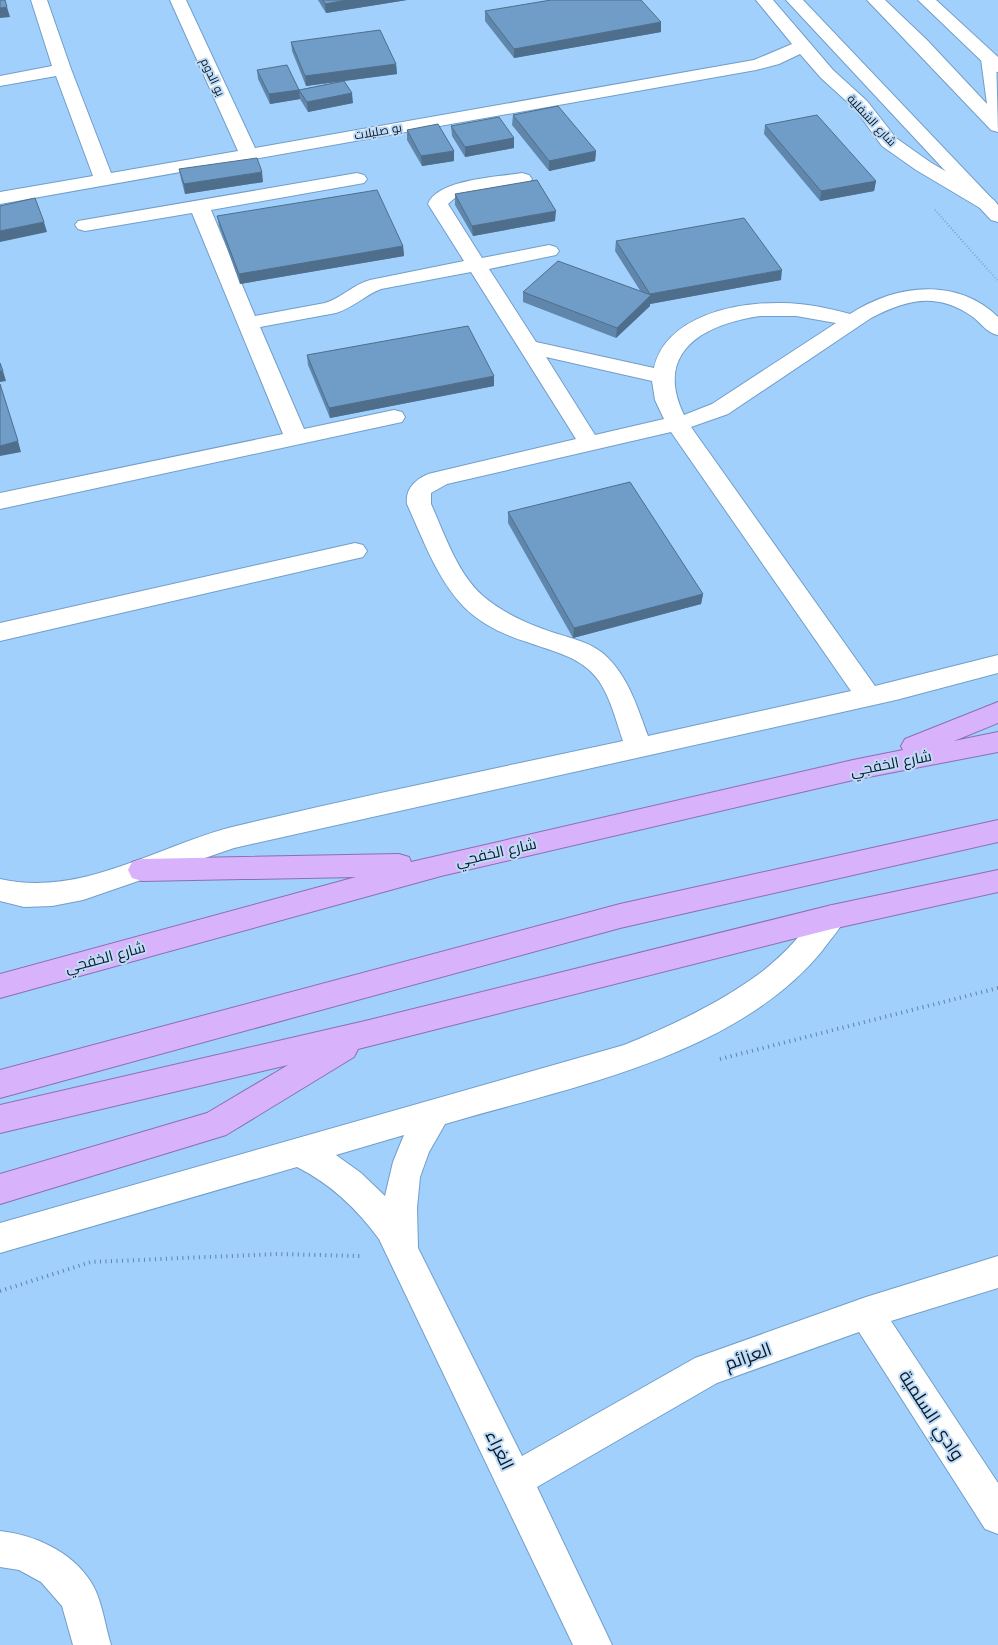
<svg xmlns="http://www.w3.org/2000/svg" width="998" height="1645" viewBox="0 0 998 1645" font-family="Inter,Cairo,sans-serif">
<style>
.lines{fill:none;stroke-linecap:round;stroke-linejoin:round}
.minor-casing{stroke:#719ec9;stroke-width:2}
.tertiary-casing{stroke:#719ec9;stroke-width:2}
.trunk-casing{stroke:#8970b0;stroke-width:2}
.path-far1{stroke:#6183a4;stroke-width:2;stroke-dasharray:0.5 2.5;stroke-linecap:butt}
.path{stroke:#6183a4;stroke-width:4;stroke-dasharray:1 4.5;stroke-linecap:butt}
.minor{fill:#fff;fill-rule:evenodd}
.tertiary{fill:#fff;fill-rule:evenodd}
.trunk{fill:#d8b3fb;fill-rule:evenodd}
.wall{fill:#6087ab}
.shaded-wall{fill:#4e6e8b}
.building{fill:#709dc7;stroke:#4e6e8b}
.labels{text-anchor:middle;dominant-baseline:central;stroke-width:4;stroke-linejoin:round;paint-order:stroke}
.far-street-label{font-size:12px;fill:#071828;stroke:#bfdbf6}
.street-label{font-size:15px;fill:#071828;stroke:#bfdbf6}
.near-street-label{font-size:18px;fill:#071828;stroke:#bfdbf6}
</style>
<rect width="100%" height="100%" fill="#a1d0fc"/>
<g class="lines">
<defs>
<path id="minor" d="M 31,0 L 47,0 L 71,69 L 111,173 L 238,151 L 170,0 L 186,0 L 255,148 L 754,60 L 792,44 L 756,0 L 773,0 L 833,70 L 867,101 L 896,138 L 930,162 L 994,200 L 997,204 L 994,208 L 980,208 L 916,170 L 882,146 L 855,109 L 821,78 L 800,54 L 779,64 L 756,70 L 0,204 L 0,192 L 93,176 L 56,76 L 0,86 L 0,76 L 52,66 Z
M 918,0 L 936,0 L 998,57 L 998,72 L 992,71 Z
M 357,173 L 364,175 L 367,179 L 364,183 L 211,210 L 255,316 L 325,303 C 342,298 352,285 370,280 L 464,261 L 428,204 C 437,179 498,177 522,173 L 529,175 L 532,179 L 529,183 L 457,196 L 448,204 L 482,258 L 549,245 L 556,247 L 559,251 L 556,255 L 489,269 L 536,342 L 654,368 C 666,316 736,302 782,303 C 805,303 828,308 850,314 C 896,284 957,277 998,317 L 998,335 C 987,333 982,324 973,317 C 937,292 908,299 871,318 L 728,414 L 691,427 L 875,686 L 998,655 L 998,673 L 896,700 L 234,848 L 83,900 L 52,906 L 24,907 L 0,901 L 0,879 C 82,898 158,845 236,826 C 364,795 494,769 623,741 C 616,721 611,699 599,681 C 581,656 554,652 527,642 C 504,635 481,624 464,607 C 437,579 423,539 407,504 C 405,489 415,480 428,474 L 576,439 L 471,272 L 381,289 C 365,295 353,308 336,313 L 260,327 L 304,429 L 394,410 L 402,412 L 405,417 L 402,422 L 0,509 L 0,493 L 283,434 L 192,213 L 85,231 L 78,229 L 75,225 L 78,221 ZM 760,316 L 796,316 L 836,323 L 712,404 L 684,415 C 653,351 705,324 760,316 ZM 546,357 L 652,381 L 655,400 L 664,419 L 595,435 ZM 671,432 L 851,691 L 648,736 C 638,709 629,679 608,658 C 591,640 566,638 543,629 C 521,621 501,611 483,596 C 457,573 445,535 431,504 L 431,493 L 447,484 Z
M 355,543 L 363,545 L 367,551 L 363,557 L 0,641 L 0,623 Z
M 832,905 L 842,909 L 846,917 C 840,929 830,940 822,951 C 735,1057 570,1087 445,1124 L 429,1152 L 420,1177 L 417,1208 L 418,1248 L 522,1456 L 695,1358 L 866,1297 L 998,1256 L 998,1288 L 891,1321 L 998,1483 L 998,1534 L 985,1529 L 859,1332 L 717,1383 L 537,1487 L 612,1645 L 573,1645 L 379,1239 C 357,1209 331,1184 297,1167 L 0,1253 L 0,1223 L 624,1045 C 673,1025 720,1003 763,971 C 774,962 785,952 794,942 C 806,929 815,911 832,905 ZM 404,1135 L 393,1162 L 385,1196 L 361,1173 L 336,1155 Z
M 0,1531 C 35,1535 71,1551 91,1582 C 102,1599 105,1626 111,1645 L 73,1645 L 62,1606 L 41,1582 L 19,1570 L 0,1567 Z"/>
<path id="tertiary" d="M 786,0 L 803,0 L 998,205 L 998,222 L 991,220 Z
M 867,0 L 885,0 L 927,40 L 987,104 L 981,59 L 984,55 L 996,55 L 998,132 L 991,130 Z"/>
<path id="trunk" d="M 998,702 L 998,723 L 954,741 L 998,732 L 998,752 L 853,780 L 441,876 L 0,998 L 0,974 L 356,877 L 142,881 L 132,878 L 128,870 L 132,862 L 142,859 L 399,854 L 409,857 L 411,862 L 853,760 L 903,750 L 901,746 L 905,739 Z
M 998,820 L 998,842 L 620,928 L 0,1098 L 0,1070 L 620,904 Z
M 998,870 L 998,892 L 832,929 L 358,1049 L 354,1057 L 226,1135 L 0,1204 L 0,1174 L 207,1113 L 288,1065 L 0,1133 L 0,1105 L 365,1021 L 832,905 Z"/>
</defs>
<!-- minor casing -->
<use href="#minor" class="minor-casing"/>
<!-- tertiary casing -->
<use href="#tertiary" class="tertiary-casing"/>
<!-- trunk casing -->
<use href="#trunk" class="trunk-casing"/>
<!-- path-far1 -->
<path class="path-far1" d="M 935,210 L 998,281"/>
<!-- path -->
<path class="path" d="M 720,1059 L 998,988
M 0,1291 L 91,1262 L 277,1254 L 361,1256"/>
<!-- minor -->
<use href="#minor" class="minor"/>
<!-- tertiary -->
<use href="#tertiary" class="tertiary"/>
<!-- trunk -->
<use href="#trunk" class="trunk"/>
</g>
<!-- wall -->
<path class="wall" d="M 318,0 L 407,0 L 326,13 Z
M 485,11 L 661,32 L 514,58 L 485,21 Z
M 291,42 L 396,64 L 397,74 L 344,81 L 353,103 L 308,112 L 300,99 L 270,104 L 258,79 L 257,70 L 299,90 L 343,81 L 306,86 L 292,51 Z
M 513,115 L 596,151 L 595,161 L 549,171 L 512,125 Z
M 765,125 L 876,181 L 874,191 L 820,201 L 764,134 Z
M 451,126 L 514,138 L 514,148 L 465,157 L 452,136 Z
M 407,130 L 454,151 L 454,161 L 422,166 L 407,140 Z
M 179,169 L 263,182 L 185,194 L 181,179 Z
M 455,194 L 555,221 L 473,236 L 455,205 Z
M 217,216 L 403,246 L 404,256 L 240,284 L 219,226 Z
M 616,241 L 781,280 L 650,304 L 650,306 L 616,338 L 523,302 L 523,292 L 641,292 L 615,251 Z
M 307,355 L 494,386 L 330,418 L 308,365 Z
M 508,512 L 703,594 L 701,604 L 573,638 L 508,523 Z"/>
<!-- shaded-wall -->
<path class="shaded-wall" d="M 347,0 L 407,0 L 326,13 L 325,4 Z
M 7,7 L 10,17 L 0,18 L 0,8 Z
M 661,22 L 661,32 L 514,58 L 514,49 Z
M 396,64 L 397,74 L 306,86 L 305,76 Z
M 299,90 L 300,99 L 270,104 L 269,94 Z
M 352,93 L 353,103 L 308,112 L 307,102 Z
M 514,138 L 514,148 L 465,157 L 465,147 Z
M 454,151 L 454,161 L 422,166 L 421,156 Z
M 596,151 L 595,161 L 549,171 L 549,161 Z
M 262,172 L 263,182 L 185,194 L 184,184 Z
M 876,181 L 874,191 L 820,201 L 821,191 Z
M 556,211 L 555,221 L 473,236 L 472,226 Z
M 44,222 L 47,232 L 0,242 L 0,231 Z
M 403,246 L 404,256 L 240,284 L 239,274 Z
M 782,270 L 781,280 L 650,304 L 650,306 L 616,338 L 617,328 L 650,294 Z
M 0,371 L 3,371 L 6,381 L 0,382 Z
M 494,376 L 494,386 L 330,418 L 329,408 Z
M 18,441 L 21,452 L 0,456 L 0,446 Z
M 703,594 L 701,604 L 573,638 L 574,628 Z"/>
<!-- building -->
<path class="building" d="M 0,0 L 5,0 L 7,7 L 0,8 Z
M 323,0 L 347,0 L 325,4 Z
M 551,0 L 641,0 L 661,22 L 514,49 L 485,11 Z
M 380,30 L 396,64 L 305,76 L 291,42 Z
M 287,65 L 299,90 L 269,94 L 257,70 Z
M 344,81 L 352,93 L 307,102 L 299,90 Z
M 558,106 L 596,151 L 549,161 L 513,115 Z
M 817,115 L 876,181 L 821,191 L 765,125 Z
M 499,117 L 514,138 L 465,147 L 451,126 Z
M 438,124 L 454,151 L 421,156 L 407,130 Z
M 257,158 L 262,172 L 184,184 L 179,169 Z
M 537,180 L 556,211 L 472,226 L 455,194 Z
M 377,190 L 403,246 L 239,274 L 217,216 Z
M 35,198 L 44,222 L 0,231 L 0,206 Z
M 744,218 L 782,270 L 650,294 L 616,241 Z
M 558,261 L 651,295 L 617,328 L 523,292 Z
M 468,326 L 494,376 L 329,408 L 307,355 Z
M 0,363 L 3,371 L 0,371 Z
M 0,384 L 18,441 L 0,446 Z
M 630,482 L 703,594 L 574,628 L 508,512 Z"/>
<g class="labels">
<!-- far-street labels -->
<g class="far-street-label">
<text transform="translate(213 77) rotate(65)">بو الدوم</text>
<text transform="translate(872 120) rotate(47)">شارع الشفلية</text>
<text transform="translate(378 131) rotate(-10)">بو صليلات</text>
</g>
<!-- street labels -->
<g class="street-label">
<text transform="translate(891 763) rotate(-11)">شارع الخفجي</text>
<text transform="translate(496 852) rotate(-13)">شارع الخفجي</text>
<text transform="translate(105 957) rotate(-15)">شارع الخفجي</text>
</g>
<!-- near-street labels -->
<g class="near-street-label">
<text transform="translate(748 1356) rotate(-20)">العزائم</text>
<text transform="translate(932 1415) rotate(57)">وادي السلمية</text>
<text transform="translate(500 1450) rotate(64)">الغراء</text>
</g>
</g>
</svg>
